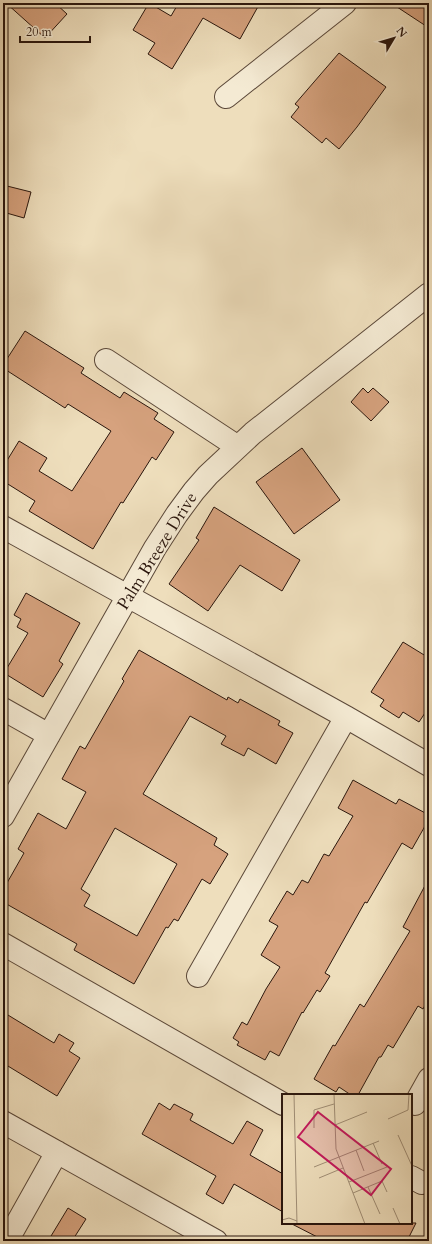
<svg xmlns="http://www.w3.org/2000/svg" width="432" height="1244" viewBox="0 0 432 1244" font-family="Cardo,serif">
<style>
.building{fill:#d6a27e;stroke:#2a160d;fill-rule:evenodd}
.lines{fill:none;stroke-linecap:round;stroke-linejoin:round}
.minor-casing{stroke:#5b4839;stroke-width:24}
.minor{stroke:#f4ead3;stroke-width:22}
.labels{text-anchor:middle;dominant-baseline:central;stroke-width:4;stroke-linejoin:round;paint-order:stroke}
.street-label{font-size:17px;fill:#2a160d;stroke:#f4ead3}
.inset-road{fill:none;stroke:#a08e76;stroke-width:1}
.view{fill:#c2185b;fill-opacity:0.15;stroke:#c2185b;stroke-width:2}
.inset-edge{fill:none;stroke:#2a160d;stroke-width:2}
</style>
<rect width="100%" height="100%" fill="#eedebc"/>
<filter id="stains"><feTurbulence type="fractalNoise" baseFrequency=".005" numOctaves="4"/><feColorMatrix values="0 0 0 0 .2 0 0 0 0 .09 0 0 0 0 .02 0 0 0 .5 -.17"/></filter>
<radialGradient id="worn" r=".72"><stop offset=".6" stop-color="#630" stop-opacity="0"/><stop offset="1" stop-color="#630" stop-opacity=".3"/></radialGradient>
<!-- building -->
<path class="building" d="M 6,3 L 55,3 L 67,14 L 45,38 Z
M 149,3 L 171,16 L 178,4 L 175,3 L 260,3 L 240,39 L 203,18 L 172,69 L 148,54 L 155,43 L 133,30 Z
M 391,3 L 429,3 L 429,28 Z
M 339,53 L 386,87 L 357,127 L 339,149 L 326,138 L 322,143 L 291,117 L 299,107 L 295,104 Z
M 3,185 L 31,192 L 24,218 L 3,212 Z
M 25,331 L 84,368 L 81,373 L 120,398 L 124,392 L 158,413 L 154,419 L 174,432 L 156,460 L 152,457 L 123,503 L 121,502 L 93,549 L 29,511 L 35,501 L 3,481 L 3,467 L 19,441 L 47,458 L 39,471 L 72,491 L 111,431 L 68,404 L 65,408 L 3,368 L 3,365 Z
M 363,388 L 368,393 L 373,388 L 389,402 L 371,421 L 351,402 Z
M 302,448 L 340,500 L 294,534 L 256,482 Z
M 214,507 L 300,560 L 282,591 L 240,565 L 208,611 L 169,584 L 199,540 L 196,538 Z
M 26,593 L 80,623 L 59,661 L 63,664 L 43,697 L 4,673 L 28,633 L 17,627 L 21,619 L 14,615 Z
M 403,642 L 429,658 L 429,707 L 419,722 L 403,712 L 399,718 L 380,706 L 384,700 L 371,692 Z
M 139,650 L 227,700 L 228,697 L 238,703 L 240,699 L 280,721 L 278,725 L 293,733 L 276,764 L 248,748 L 244,756 L 221,744 L 226,736 L 190,716 L 143,794 L 217,838 L 214,845 L 228,854 L 210,884 L 202,879 L 178,921 L 174,919 L 168,928 L 166,927 L 134,984 L 74,950 L 77,944 L 3,902 L 3,890 L 24,853 L 18,849 L 38,813 L 66,829 L 86,792 L 62,779 L 80,746 L 85,749 L 124,681 L 122,679 ZM 115,828 L 177,864 L 137,936 L 84,906 L 90,895 L 81,889 Z
M 353,780 L 396,804 L 399,799 L 429,815 L 429,819 L 412,849 L 402,843 L 367,903 L 365,902 L 325,973 L 330,976 L 320,992 L 317,990 L 303,1013 L 302,1012 L 279,1056 L 270,1051 L 265,1060 L 237,1045 L 239,1042 L 233,1038 L 242,1022 L 247,1025 L 266,989 L 280,967 L 261,955 L 278,926 L 269,921 L 287,891 L 293,895 L 302,880 L 308,883 L 324,854 L 329,856 L 353,816 L 338,808 Z
M 429,878 L 429,998 L 423,1009 L 418,1006 L 393,1048 L 388,1045 L 381,1057 L 379,1057 L 358,1095 L 351,1095 L 339,1087 L 336,1092 L 314,1079 L 333,1045 L 335,1046 L 360,1004 L 364,1007 L 410,931 L 403,927 Z
M 3,1012 L 54,1043 L 59,1034 L 74,1043 L 69,1051 L 80,1058 L 57,1096 L 3,1063 Z
M 159,1103 L 170,1110 L 174,1104 L 193,1114 L 190,1120 L 233,1144 L 247,1121 L 263,1130 L 250,1155 L 283,1174 L 283,1212 L 234,1184 L 223,1204 L 206,1194 L 216,1176 L 142,1134 Z
M 68,1208 L 86,1219 L 72,1241 L 48,1241 Z
M 290,1223 L 416,1223 L 407,1241 L 325,1241 Z"/>
<g class="lines">
<defs>
<path id="minor" d="M 226,97 L 345,3
M 106,360 L 238,447
M 3,527 L 346,717 L 429,765
M 3,709 L 49,735
M 3,816 L 155,548 L 177,514 L 194,491 L 208,475 L 253,433 L 429,294
M 3,944 L 283,1104
M 198,976 L 346,717
M 415,1104 L 429,1079
M 3,1122 L 216,1241
M 411,1177 L 422,1183
M 7,1241 L 57,1152"/>
</defs>
<!-- minor casing -->
<use href="#minor" class="minor-casing"/>
<!-- minor -->
<use href="#minor" class="minor"/>
</g>
<g class="labels">
<!-- street labels -->
<g class="street-label">
<text transform="translate(157 551) rotate(-58)">Palm Breeze Drive</text>
</g>
</g>
<!-- overview -->
<g transform="translate(282 1094)">
<rect width="130" height="130" fill="#eedebc"/>
<path class="inset-road" d="M 12,0 L 15,130M 52,0 L 54,55 L 83,130M 106,25 L 126,16 L 127,0M 53,31 L 85,18M 32,34 L 32,16 L 52,10M 116,41 L 130,72M 91,49 L 100,70M 74,56 L 82,77M 32,73 L 97,47M 37,84 L 61,74M 67,88 L 105,73M 86,93 L 98,120M 71,99 L 100,87 L 105,98M 111,114 L 118,130M 0,126 L 7,124 L 15,127"/>
<path class="view" d="M 36,18 L 109,75 L 89,101 L 16,43 Z"/>
<rect width="130" height="130" class="inset-edge"/>
</g>
<!-- margin -->
<rect width="432" height="1244" fill="none" stroke="#eedebc" stroke-width="16"/>
<rect x="4" y="4" width="424" height="1236" fill="none" stroke="#2a160d" stroke-width="2"/>
<rect x="8" y="8" width="416" height="1228" fill="none" stroke="#2a160d"/>
<!-- north arrow -->
<g transform="translate(394 38) rotate(52)" stroke="#f4ead3" stroke-width="3" paint-order="stroke">
<path d="M0-3L7 15L0 10L-7 15Z" fill="#2a160d"/>
<text y="-6" font-size="11" font-weight="bold" text-anchor="middle" fill="#2a160d">N</text>
</g>
<!-- scale -->
<path d="M20 36v6h70v-6" fill="none" stroke="#2a160d" stroke-width="2"/>
<text x="26" y="36" font-size="12" fill="#2a160d" stroke="#f4ead3" stroke-width="3" paint-order="stroke">20 m</text>
<rect width="100%" height="100%" filter="url(#stains)"/>
<rect width="100%" height="100%" fill="url(#worn)"/>
</svg>
